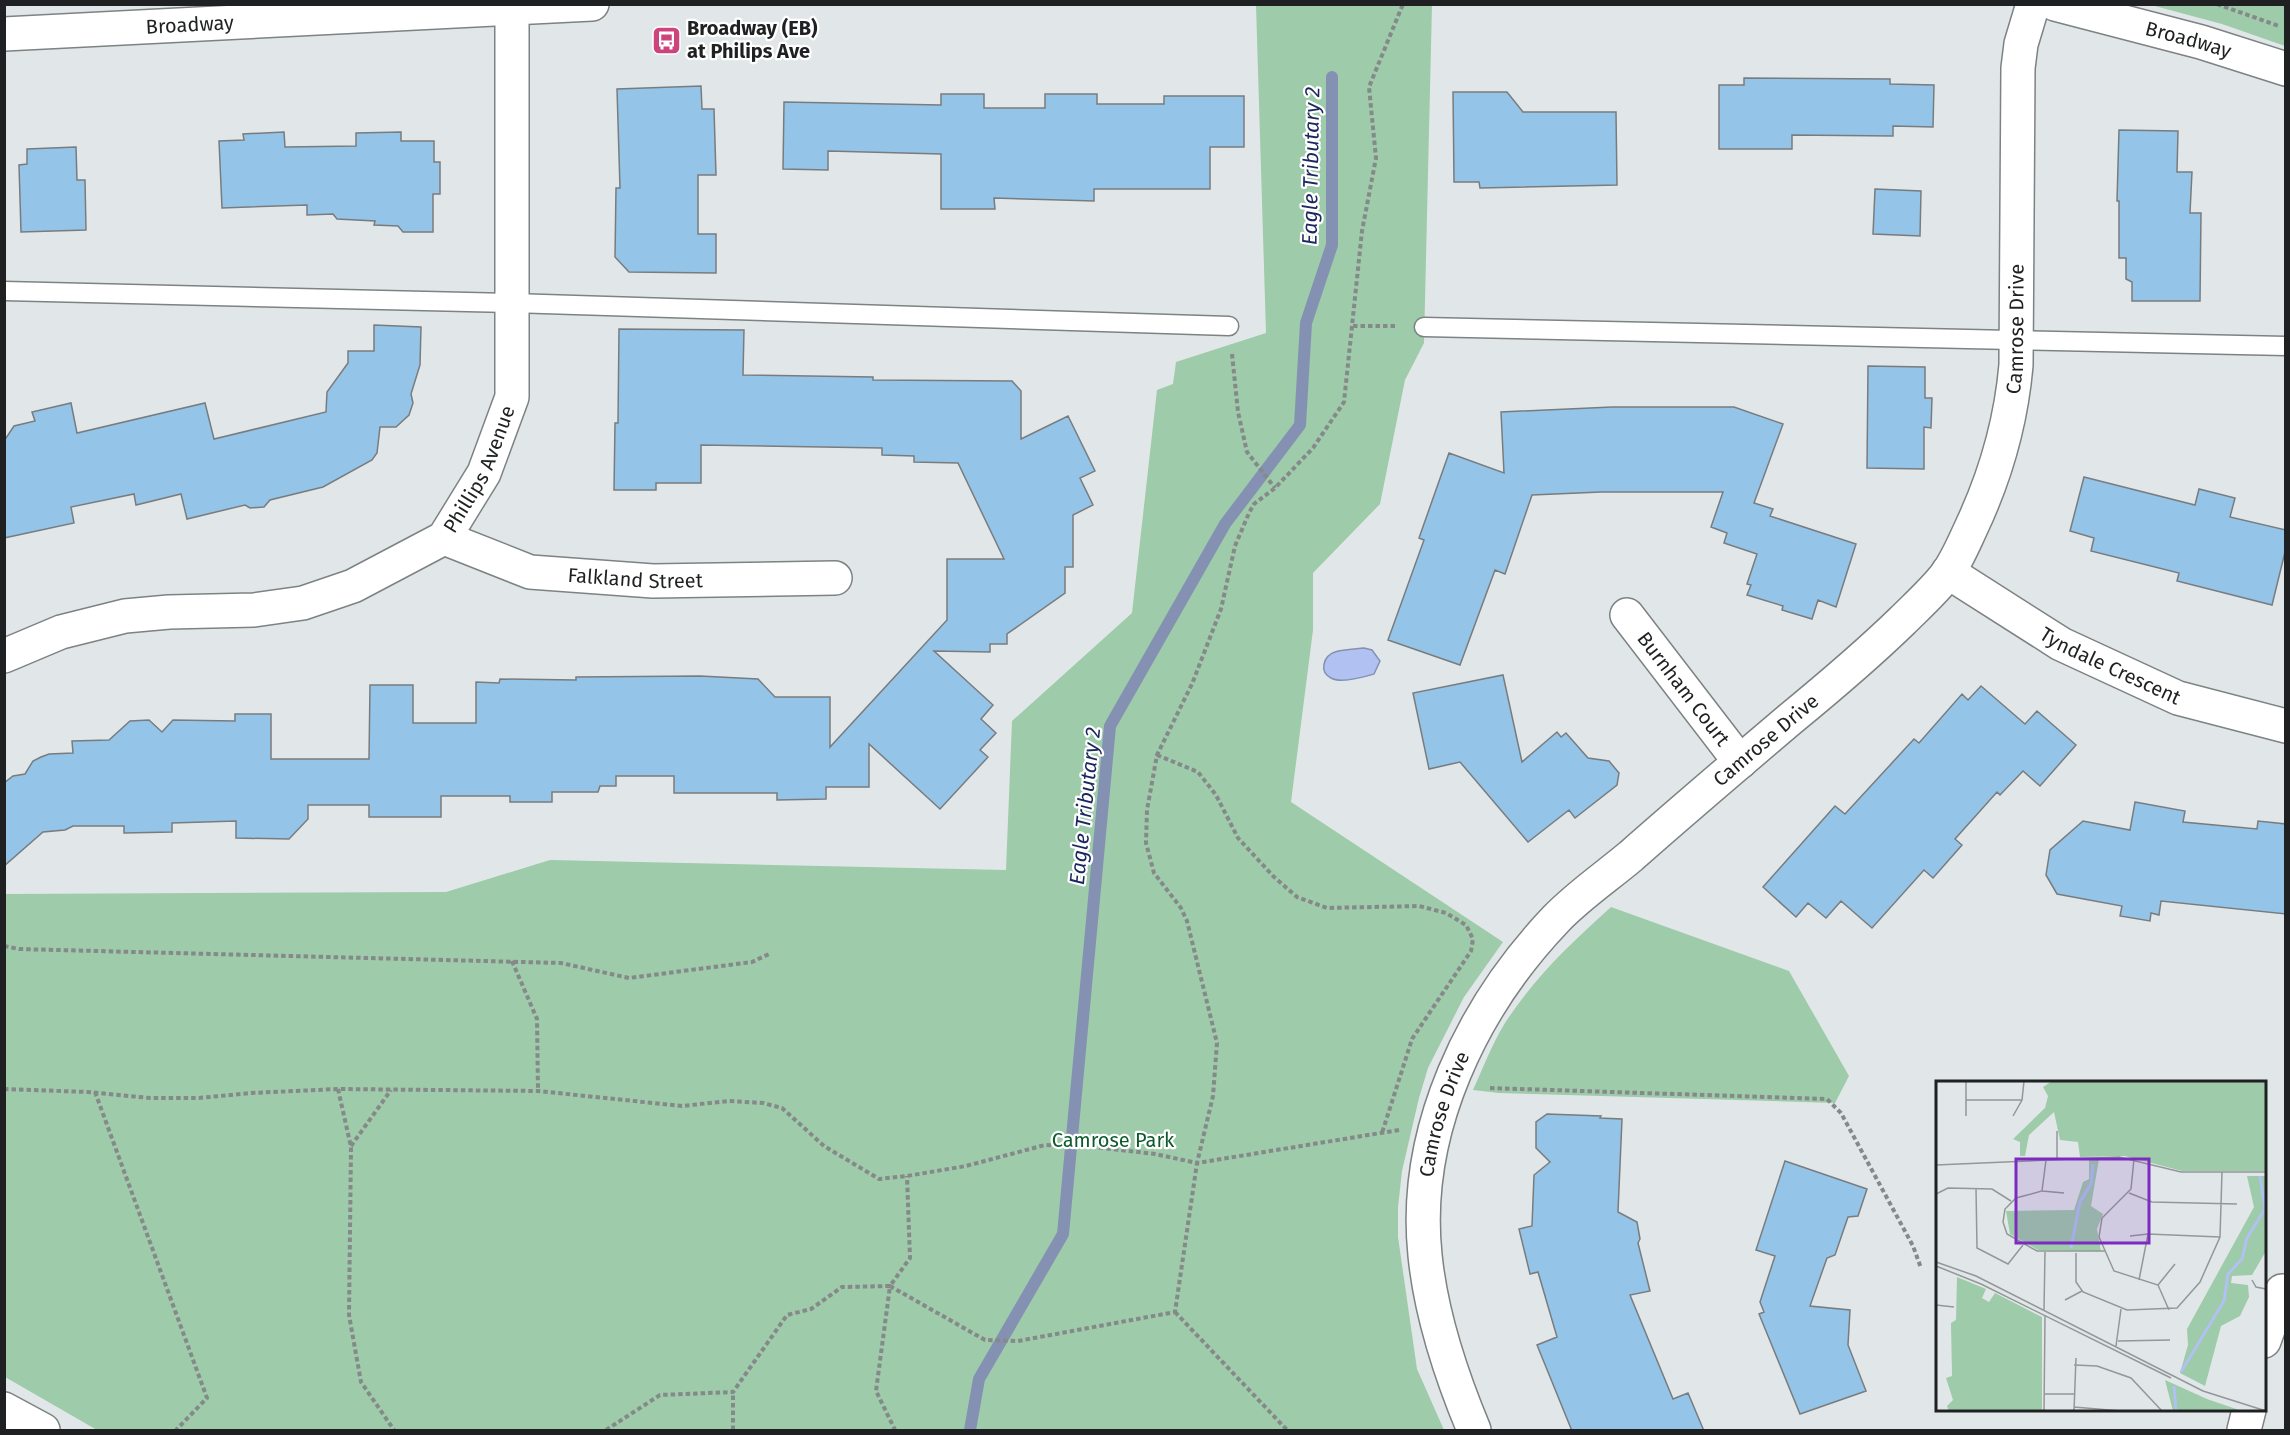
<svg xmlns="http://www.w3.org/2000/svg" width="2290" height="1435" viewBox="0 0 2290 1435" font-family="'Fira Sans',sans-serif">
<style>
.green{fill:#9ecba9}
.water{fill:#b1c1f2;stroke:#8591b3;stroke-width:1.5}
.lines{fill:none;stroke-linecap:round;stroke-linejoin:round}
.stream{stroke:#8591b3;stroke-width:12}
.building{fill:#94c4e7;stroke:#797c7f;stroke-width:1.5}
.service-casing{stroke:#7d8283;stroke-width:21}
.minor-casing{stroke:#7d8283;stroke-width:36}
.tertiary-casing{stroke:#7d8283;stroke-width:36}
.path{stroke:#85898a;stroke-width:4;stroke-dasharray:4.5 3;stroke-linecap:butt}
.service{stroke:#fff;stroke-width:18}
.minor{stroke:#fff;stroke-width:33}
.tertiary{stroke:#fff;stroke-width:33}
.labels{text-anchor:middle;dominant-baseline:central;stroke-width:4.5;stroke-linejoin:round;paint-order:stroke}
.street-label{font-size:20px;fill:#1e2021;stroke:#fff}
.poi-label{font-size:20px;font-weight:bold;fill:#1e2021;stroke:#fff;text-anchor:start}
.park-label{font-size:20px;fill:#0d5a2e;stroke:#fff}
.water-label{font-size:21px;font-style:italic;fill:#1a265e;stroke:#fff}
.inset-river{fill:none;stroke:#b1c1f2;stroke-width:3}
.inset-road{fill:none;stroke:#939798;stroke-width:1.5}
.view{fill:#7b2cbf;fill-opacity:0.15;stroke:#7b2cbf;stroke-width:3}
.inset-edge{fill:none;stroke:#1e2021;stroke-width:3}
</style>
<rect width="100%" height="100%" fill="#e1e7e8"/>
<!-- green -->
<path class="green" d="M 1256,5 L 1432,5 L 1424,343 L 1405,380 L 1380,504 L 1313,573 L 1313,630 L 1291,802 L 1503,942 L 1464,997 L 1428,1068 L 1419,1098 L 1402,1171 L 1398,1207 L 1398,1237 L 1417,1369 L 1444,1430 L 97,1430 L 5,1377 L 4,894 L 446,892 L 550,860 L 1006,870 L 1012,721 L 1132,613 L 1157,390 L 1173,384 L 1176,362 L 1266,333 Z
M 2151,5 L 2285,5 L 2285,46 L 2222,24 Z
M 1611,907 L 1789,971 L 1849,1076 L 1835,1103 L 1499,1093 L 1473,1090 C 1483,1068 1492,1044 1505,1023 C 1534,978 1571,943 1611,907 Z"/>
<!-- water -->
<path class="water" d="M 1364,648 L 1372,650 L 1380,661 L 1374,674 C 1364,677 1341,684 1331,678 C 1319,672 1323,656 1335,652 C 1343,649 1355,649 1364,648 Z"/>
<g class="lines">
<!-- stream -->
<path class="stream" d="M 970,1430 L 979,1379 L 1063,1234 L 1110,726 L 1225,524 L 1300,425 L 1306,323 L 1332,245 L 1332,77"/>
</g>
<!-- building -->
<path class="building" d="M 1744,78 L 1890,79 L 1890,84 L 1934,85 L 1933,127 L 1893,126 L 1893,136 L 1792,135 L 1792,149 L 1719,149 L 1719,85 L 1744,85 Z
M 701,86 L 702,109 L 714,109 L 716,175 L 698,175 L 698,234 L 716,234 L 716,273 L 629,272 L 615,257 L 616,188 L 620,188 L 617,89 Z
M 1453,92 L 1507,92 L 1523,112 L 1616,112 L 1617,185 L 1480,188 L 1479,182 L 1454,182 Z
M 941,94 L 984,94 L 984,108 L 1045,108 L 1045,94 L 1097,94 L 1097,104 L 1164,104 L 1164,96 L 1244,96 L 1244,147 L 1210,147 L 1210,189 L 1094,189 L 1094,201 L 994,198 L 995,209 L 941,209 L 941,154 L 828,151 L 828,170 L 783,169 L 784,102 L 941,105 Z
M 2119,130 L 2178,131 L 2177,172 L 2192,172 L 2190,213 L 2201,213 L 2200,301 L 2132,301 L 2132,282 L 2126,279 L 2126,258 L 2119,258 L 2119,201 L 2117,201 Z
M 284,132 L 285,147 L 356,146 L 356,133 L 401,132 L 401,141 L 434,141 L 434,162 L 440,162 L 440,194 L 433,194 L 433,232 L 403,232 L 398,226 L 374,225 L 375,221 L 337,219 L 333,214 L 307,215 L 307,205 L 222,208 L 219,141 L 244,140 L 243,134 Z
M 76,147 L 77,180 L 85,180 L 86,230 L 21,232 L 19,165 L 27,164 L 27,149 Z
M 1875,189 L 1921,191 L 1920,236 L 1873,234 Z
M 374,325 L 421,327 L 420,365 L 411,394 L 413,403 L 409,415 L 396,427 L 380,427 L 377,453 L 372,460 L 323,487 L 270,500 L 264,507 L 250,508 L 245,505 L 187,519 L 181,494 L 136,505 L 134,494 L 71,507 L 74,523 L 4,538 L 4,441 L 14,426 L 35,421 L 32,412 L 71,403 L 77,433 L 205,403 L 214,439 L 326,412 L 327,392 L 348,363 L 348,351 L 374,351 Z
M 619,329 L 744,330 L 743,375 L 873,377 L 873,380 L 1012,381 L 1021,391 L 1021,439 L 1068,416 L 1095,471 L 1080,478 L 1093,505 L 1073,515 L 1073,567 L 1065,567 L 1065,593 L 1007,634 L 1007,644 L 990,644 L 990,652 L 934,651 L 993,705 L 981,719 L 996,733 L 980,750 L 988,757 L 940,809 L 869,744 L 869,787 L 826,787 L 826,799 L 777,800 L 777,793 L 674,793 L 674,776 L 616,776 L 616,786 L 600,786 L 598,792 L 552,792 L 552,802 L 510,802 L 510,796 L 441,796 L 441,817 L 369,817 L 369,805 L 308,805 L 308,819 L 289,839 L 236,838 L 236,821 L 172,823 L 172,832 L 124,833 L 124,826 L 73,826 L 65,830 L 43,832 L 4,866 L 4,783 L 13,776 L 25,774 L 33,761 L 41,757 L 49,754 L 73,753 L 72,741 L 109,740 L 130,721 L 149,720 L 162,732 L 173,720 L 235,721 L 235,714 L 271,714 L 271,759 L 369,759 L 370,685 L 413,685 L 413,723 L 476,723 L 476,682 L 499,683 L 500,679 L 576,680 L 576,677 L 700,676 L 758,679 L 775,697 L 830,697 L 830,747 L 947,620 L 947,559 L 1004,559 L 958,463 L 914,462 L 914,456 L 882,455 L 882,448 L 701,445 L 701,483 L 656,483 L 656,490 L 614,490 L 615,423 L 618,423 Z
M 1868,366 L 1925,367 L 1925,398 L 1932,398 L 1931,428 L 1924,427 L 1924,469 L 1867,468 Z
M 1612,407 L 1734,407 L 1783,424 L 1754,503 L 1773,509 L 1770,516 L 1856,544 L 1836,607 L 1818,600 L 1812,619 L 1782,610 L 1783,606 L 1747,595 L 1751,585 L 1747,584 L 1757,554 L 1724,543 L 1727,533 L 1711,527 L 1723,492 L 1601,492 L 1532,495 L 1505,574 L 1495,570 L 1460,665 L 1388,640 L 1424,540 L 1419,538 L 1449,453 L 1504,473 L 1501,412 Z
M 2084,477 L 2195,505 L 2199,489 L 2235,498 L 2230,517 L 2286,530 L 2286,548 L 2272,605 L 2177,581 L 2179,573 L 2091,551 L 2094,538 L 2070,531 Z
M 1503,675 L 1522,762 L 1557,732 L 1561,737 L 1566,733 L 1588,758 L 1609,761 L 1619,773 L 1617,785 L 1575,818 L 1569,810 L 1528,842 L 1460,762 L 1429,769 L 1413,693 Z
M 1981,686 L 2025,724 L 2037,711 L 2076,745 L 2040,786 L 2023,771 L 2000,795 L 1997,792 L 1955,839 L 1962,845 L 1933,878 L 1924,870 L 1872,928 L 1841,901 L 1826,918 L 1808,903 L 1796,917 L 1763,887 L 1835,806 L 1845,814 L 1914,739 L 1919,743 L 1962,694 L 1968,700 Z
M 2135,802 L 2185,811 L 2183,822 L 2257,829 L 2258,821 L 2286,824 L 2286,914 L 2161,901 L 2159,915 L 2151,913 L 2150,921 L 2120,916 L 2122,906 L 2057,894 L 2046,875 L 2050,850 L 2083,821 L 2130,830 Z
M 1547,1114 L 1601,1116 L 1600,1118 L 1622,1119 L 1618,1212 L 1637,1222 L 1640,1239 L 1638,1243 L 1650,1291 L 1630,1295 L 1673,1399 L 1688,1393 L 1704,1431 L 1572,1431 L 1537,1345 L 1557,1337 L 1538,1272 L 1530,1274 L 1519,1229 L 1532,1226 L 1534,1175 L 1550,1162 L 1536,1148 L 1536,1122 Z
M 1785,1161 L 1867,1189 L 1858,1216 L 1848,1217 L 1835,1255 L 1827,1258 L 1810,1306 L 1850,1310 L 1848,1345 L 1866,1391 L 1800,1414 L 1759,1314 L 1764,1312 L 1760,1302 L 1775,1256 L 1756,1250 Z"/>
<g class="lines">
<defs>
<path id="service" d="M 4,291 L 512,303 L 1229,326
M 1424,327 L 2286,346"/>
<g id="minor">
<path id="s1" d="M 444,538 L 530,572 L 653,581 L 835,578"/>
<path id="s2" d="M 1948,572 L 2061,644 L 2178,698 L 2286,726"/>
<path id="s3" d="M 1627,615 L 1740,762"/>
<path d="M 2264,1341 L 2282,1291 L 2286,1291"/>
<path id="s4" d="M 1474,1430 C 1451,1375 1431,1316 1425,1255 C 1412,1131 1472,1007 1556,919 C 1578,896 1606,877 1631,856 C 1683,810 1736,765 1789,720 C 1828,688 1866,656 1902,621 C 1917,606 1934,591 1947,574 C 1957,560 1964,543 1971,528 C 1996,475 2011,423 2016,365 L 2018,68 L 2021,44 L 2033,4"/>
<path d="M 2244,1430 L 2249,1410"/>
</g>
<g id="tertiary">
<path id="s5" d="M 2055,4 L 2201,42 L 2286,69"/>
<path id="s6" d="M 4,34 L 592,4"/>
<path id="s7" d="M 4,656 L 61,632 L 125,616 L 169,612 L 254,610 L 303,603 L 353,586 L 444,538 L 484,473 L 512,397 L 512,9"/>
<path d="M 4,1409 L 43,1430"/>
</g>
</defs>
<!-- service casing -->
<use href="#service" class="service-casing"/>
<!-- minor casing -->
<use href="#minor" class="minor-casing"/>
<!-- tertiary casing -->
<use href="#tertiary" class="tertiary-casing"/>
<!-- path -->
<path class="path" d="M 2217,4 L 2279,26
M 1353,326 L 1397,326
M 1232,354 L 1238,412 L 1247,452 L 1275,488
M 1157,755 L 1198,772 L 1216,795 L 1238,838 L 1273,876 L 1297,897 L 1327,908 L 1419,906 L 1446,913 L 1466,925 L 1473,939 L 1471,951 L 1412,1039 L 1382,1133
M 4,946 L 19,949 L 561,963 L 629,978 L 752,962 L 769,954
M 512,961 L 537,1019 L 538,1090
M 1490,1088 L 1827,1099 L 1841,1113 L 1913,1246 L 1921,1268
M 4,1089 L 88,1092 L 150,1098 L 199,1098 L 251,1093 L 338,1089 L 538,1091 L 682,1106 L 729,1101 L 763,1103 L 782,1108 L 824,1146 L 879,1179 L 907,1176 L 966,1166 L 1045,1145 L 1094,1147 L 1155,1154 L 1197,1163 L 1175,1312 L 1018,1341 L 985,1340 L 890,1286 L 876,1391 L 895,1430
M 338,1089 L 351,1147 L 349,1315 L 361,1382 L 394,1430
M 95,1092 L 207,1398 L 176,1430
M 1399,1130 L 1197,1163 L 1213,1096 L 1217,1043 L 1187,921 L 1181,908 L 1154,873 L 1146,843 L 1147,810 L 1157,755 L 1192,684 L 1221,609 L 1235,546 L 1249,513 L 1254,504 L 1275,488 L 1313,448 L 1344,402 L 1362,231 L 1376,158 L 1369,87 L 1403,4
M 351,1146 L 391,1090
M 1175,1312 L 1287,1430
M 606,1430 L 660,1395 L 733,1392 L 787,1315 L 811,1309 L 842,1287 L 890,1286 L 910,1258 L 907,1176
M 733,1430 L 733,1392"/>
<!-- service -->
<use href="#service" class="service"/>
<!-- minor -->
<use href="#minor" class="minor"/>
<!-- tertiary -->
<use href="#tertiary" class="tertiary"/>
</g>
<!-- icons -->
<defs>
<symbol id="bus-square" viewBox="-11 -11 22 22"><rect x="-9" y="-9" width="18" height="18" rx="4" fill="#cd447d" stroke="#fff"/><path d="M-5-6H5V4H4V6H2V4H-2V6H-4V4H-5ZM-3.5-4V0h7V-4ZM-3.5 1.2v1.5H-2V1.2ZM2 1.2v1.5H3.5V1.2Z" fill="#fff"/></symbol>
</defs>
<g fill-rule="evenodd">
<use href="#bus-square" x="650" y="24" width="33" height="33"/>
</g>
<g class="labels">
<!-- street labels -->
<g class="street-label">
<text stroke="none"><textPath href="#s6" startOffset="186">Broadway</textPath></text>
<text stroke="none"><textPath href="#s5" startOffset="138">Broadway</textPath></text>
<text stroke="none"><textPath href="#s4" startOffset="1334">Camrose Drive</textPath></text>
<text stroke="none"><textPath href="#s7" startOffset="540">Phillips Avenue</textPath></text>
<text stroke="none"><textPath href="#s1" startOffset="198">Falkland Street</textPath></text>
<text stroke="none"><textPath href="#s2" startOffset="188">Tyndale Crescent</textPath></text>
<text stroke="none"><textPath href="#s3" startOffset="93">Burnham Court</textPath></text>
<text stroke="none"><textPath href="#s4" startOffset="830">Camrose Drive</textPath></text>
<text stroke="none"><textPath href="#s4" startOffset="326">Camrose Drive</textPath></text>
</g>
<!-- poi labels -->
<g class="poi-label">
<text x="687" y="28">Broadway (EB)<tspan x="687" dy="23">at Philips Ave</tspan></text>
</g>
<!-- park labels -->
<g class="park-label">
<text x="1113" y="1140">Camrose Park</text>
</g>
<!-- water labels -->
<g class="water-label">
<text transform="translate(1311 166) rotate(-89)">Eagle Tributary 2</text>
<text transform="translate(1085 806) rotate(-84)">Eagle Tributary 2</text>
</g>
</g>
<!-- overview -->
<g transform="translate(1936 1081)">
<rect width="330" height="330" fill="#e1e7e8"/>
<path d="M 116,0 L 330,0 L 330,90 L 246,90 L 189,75 L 144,76 L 142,61 L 124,59 L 118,31 L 93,54 L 89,75 L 84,75 L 84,61 L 77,58 L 109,27 L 112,15 L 107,6 ZM 163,78 L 155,125 L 167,133 L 161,148 L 165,170 L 102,169 L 74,153 L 70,130 L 138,129 L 147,101 L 153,98 L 153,79 ZM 311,95 L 330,95 L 330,170 L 316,194 L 296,195 L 295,202 L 312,204 L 313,216 L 304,235 L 285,245 L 269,305 L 244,292 L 252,264 L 251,248 L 318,126 ZM 21,196 L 50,208 L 46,217 L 53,221 L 59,212 L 106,236 L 106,330 L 13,330 L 11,325 L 17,319 L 10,297 L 16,295 L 15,242 L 20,239 ZM 229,299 L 271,318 L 306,330 L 237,330 Z" fill="#9ecba9"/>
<path class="inset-river" d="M 135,167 L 144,121 L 155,103 L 157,83M 245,291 L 288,220 L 292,193 L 306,178 L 311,157 L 329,128 L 324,95M 238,305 L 240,330"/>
<path class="inset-road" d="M 30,19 L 86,19M 30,35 L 30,0M 77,35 L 86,19 L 88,0M 121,78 L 121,50M 198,78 L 195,108 L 166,137 L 163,156 L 178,190 L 222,204 L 233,229M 110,79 L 106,110 L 80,117 L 69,128 L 67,141 L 71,153 L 101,170 L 169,170M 0,84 L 183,76 L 245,91 L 330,91M 40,107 L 41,167 L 72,183 L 87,164M 106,110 L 128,112M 193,112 L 216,121 L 301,123M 0,113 L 12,107 L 56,108 L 75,120M 194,155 L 212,153M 140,172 L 140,201 L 147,211 L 191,229 L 241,227 L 264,201 L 284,156 L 286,91M 0,181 L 40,195 L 267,310 L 330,330M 0,185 L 45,203 L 235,297M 203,199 L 212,153 L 284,156M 316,199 L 320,206 L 330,208M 222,204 L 239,183M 129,219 L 146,210M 0,224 L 18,226M 108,229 L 109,171M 182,260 L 234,259M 180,265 L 185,228M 138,284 L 161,285 L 195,297 L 226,330M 109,313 L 138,313M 138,326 L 185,330M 108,330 L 109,235M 138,330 L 140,277"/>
<path class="view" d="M 80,78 L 213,78 L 213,162 L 80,162 Z"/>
<rect width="330" height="330" class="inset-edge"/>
</g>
<!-- border -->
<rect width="2290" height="1435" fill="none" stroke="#1e2021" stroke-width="12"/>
</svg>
